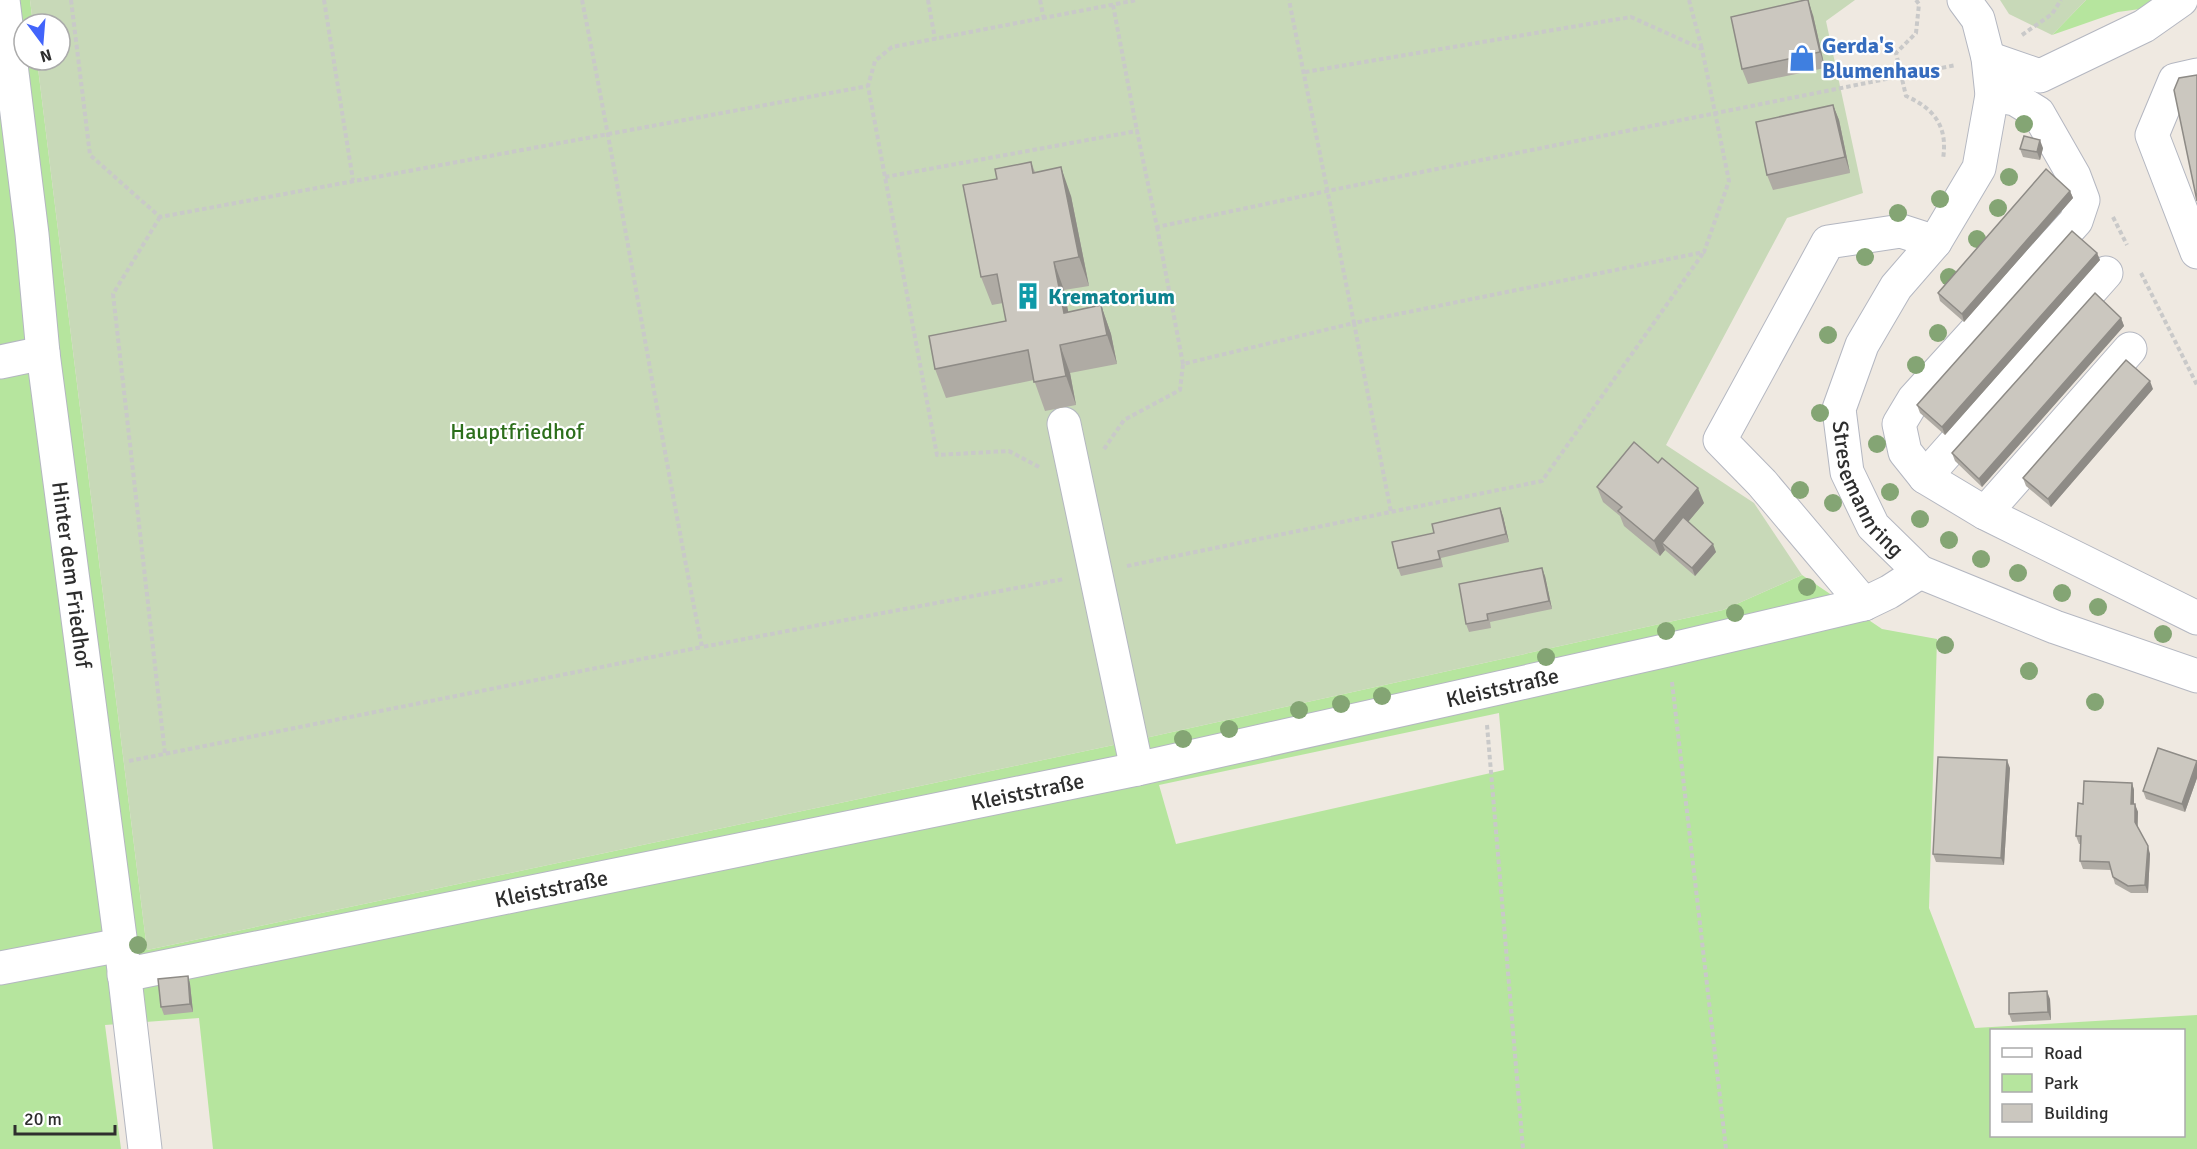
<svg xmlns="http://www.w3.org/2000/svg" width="2197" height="1149" viewBox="0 0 2197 1149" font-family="Signika,sans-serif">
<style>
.green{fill:#b6e59e;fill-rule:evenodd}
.cemetery{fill:#c8d9b8}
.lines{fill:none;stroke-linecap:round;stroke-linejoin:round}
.minor-casing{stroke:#b4b7c1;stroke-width:35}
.path{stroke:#c9c9c9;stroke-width:4;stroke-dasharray:4.5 3;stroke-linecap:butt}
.minor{stroke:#fff;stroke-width:33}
.tree{fill:#84a574}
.wall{fill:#afaba4}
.shaded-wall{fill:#8e8b86}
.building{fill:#cbc7bf;stroke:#8e8b86;stroke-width:1.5}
.labels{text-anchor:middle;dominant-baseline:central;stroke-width:4.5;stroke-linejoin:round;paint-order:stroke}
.shop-label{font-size:22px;font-weight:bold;fill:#366cbe;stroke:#fff;text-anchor:start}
.culture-label{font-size:22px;font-weight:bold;fill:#0d838f;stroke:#fff;text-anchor:start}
.park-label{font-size:22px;fill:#2c6e1b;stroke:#fff}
.street-label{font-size:22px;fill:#2e2e2e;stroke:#fff}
</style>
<rect width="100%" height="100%" fill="#efe9e1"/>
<!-- green -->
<path class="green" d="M 0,0 L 30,0 L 33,24 L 24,24 L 24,60 L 37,60 L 147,950 L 1109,746 L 1723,610 L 1802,575 L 1882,629 L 1937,639 L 1929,908 L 1975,1028 L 2197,1015 L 2197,1149 L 213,1149 L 199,1018 L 105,1025 L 121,1149 L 0,1149 ZM 1499,713 L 1504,770 L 1176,844 L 1159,785 ZM 1992,1030 L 2184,1030 L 2184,1136 L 1992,1136 Z
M 2086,0 L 2155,0 L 2140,9 L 2118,12 L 2052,35 Z"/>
<!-- cemetery -->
<path class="cemetery" d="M 30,0 L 1855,0 L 1826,21 L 1863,193 L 1787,218 L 1666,445 L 1754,503 L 1802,575 L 1723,610 L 1109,746 L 147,950 L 37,60 L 60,60 L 60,24 L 33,24 Z
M 2000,0 L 2086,0 L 2052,35 L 2009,14 Z"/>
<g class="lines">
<defs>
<g id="minor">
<path id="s1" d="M 3,0 L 32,234 L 43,353 L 121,945 L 145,1149"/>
<path id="s2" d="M 1964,0 L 1978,19 L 1988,58 L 1992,95 L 1979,168 L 1935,242 L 1896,287 L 1862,345 L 1839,409 L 1847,472 L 1873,526 L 1920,572 L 2055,627 L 2197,676"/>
<path d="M 1988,58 L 2040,76 L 2144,26 L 2181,0"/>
<path d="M 2197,75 L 2175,80 L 2152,135 L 2197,252"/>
<path d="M 1992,95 L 2015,99 L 2038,113 L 2074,176 L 2083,200 L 2076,221 L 1914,399 L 1899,424 L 1905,452 L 1925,477 L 1985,513 L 2197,618"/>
<path d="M 0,362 L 43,353"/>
<path d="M 1064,424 L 1137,769"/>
<path d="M 1925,477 L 2106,273"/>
<path d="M 1985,513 L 2130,349"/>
<path d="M 1864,604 L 1762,483 L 1720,440 L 1828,242 L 1901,231 L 1935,242"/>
<path d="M 0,968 L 121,945"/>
<path id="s3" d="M 124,975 L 1137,769 L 1668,650 L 1864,604 L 1889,592 L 1920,572"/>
</g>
</defs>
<!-- minor casing -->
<use href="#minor" class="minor-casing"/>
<!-- path -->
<path class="path" d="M 71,0 L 90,155 L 160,217 L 868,86
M 324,0 L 353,180
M 582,0 C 625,215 659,432 702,647 L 1064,579
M 928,0 L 935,39
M 1040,0 L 1044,19
M 1689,0 L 1702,49
M 1916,0 L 1919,4 L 1916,33 L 1896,53 L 1906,96 C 1935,109 1948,127 1943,159
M 1113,5 L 1137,131
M 2022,35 L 2052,14 L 2061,0
M 1305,72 L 1631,17 L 1702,49 L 1729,181 L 1704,252 L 1354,323 L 1391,512
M 885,177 L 1137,131 L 1157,227 L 1327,191 L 1956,65
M 160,217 L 113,294 L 165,754
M 2113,217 L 2127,245
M 1157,227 L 1183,364
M 2141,273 L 2197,385
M 1104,449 L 1124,420 L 1180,390 L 1183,364 L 1354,323 L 1289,0
M 1039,467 L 1009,451 L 937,455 L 868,86 L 875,61 L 892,47 L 1137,0
M 1127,566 L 1542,481 L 1704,252
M 1672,682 L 1726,1149
M 1487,725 L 1523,1149
M 129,761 L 702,647"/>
<!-- minor -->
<use href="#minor" class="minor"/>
</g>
<!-- trees -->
<g class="tree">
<circle cx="2024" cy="124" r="9"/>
<circle cx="2009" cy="177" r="9"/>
<circle cx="1940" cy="199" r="9"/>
<circle cx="1998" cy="208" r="9"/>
<circle cx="1898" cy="213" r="9"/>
<circle cx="1977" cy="239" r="9"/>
<circle cx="1865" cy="257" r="9"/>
<circle cx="1949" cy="277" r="9"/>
<circle cx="1938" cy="333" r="9"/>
<circle cx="1828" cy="335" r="9"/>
<circle cx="1916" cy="365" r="9"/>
<circle cx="1820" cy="413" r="9"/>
<circle cx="1877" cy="444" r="9"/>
<circle cx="1800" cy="490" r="9"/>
<circle cx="1890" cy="492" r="9"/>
<circle cx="1833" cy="503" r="9"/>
<circle cx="1920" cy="519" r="9"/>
<circle cx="1949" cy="540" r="9"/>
<circle cx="1981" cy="559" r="9"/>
<circle cx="2018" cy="573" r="9"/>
<circle cx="1807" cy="587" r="9"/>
<circle cx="2062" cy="593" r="9"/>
<circle cx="2098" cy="607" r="9"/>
<circle cx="1735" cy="613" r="9"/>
<circle cx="1666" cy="631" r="9"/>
<circle cx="2163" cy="634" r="9"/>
<circle cx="1945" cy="645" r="9"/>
<circle cx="1546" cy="657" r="9"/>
<circle cx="2029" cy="671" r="9"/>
<circle cx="1382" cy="696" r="9"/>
<circle cx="2095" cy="702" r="9"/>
<circle cx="1341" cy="704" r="9"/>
<circle cx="1299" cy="710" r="9"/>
<circle cx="1229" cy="729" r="9"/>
<circle cx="1183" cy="739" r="9"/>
<circle cx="138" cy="945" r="9"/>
</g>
<!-- wall -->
<path class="wall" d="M 1813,15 L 1825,68 L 1748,84 L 1742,69 Z
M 1833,105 L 1839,120 L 1850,173 L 1773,190 L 1767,175 Z
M 2043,148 L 2040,160 L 2023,157 L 2020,149 Z
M 1031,162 L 1035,172 L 1071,196 L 1089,286 L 1064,290 L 1068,312 L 1101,305 L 1111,334 L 1117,364 L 1070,373 L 1076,405 L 1045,411 L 1034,380 L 946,398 L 935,369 L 1006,321 L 1003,303 L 992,305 L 981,277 L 997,179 Z
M 2070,191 L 2073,198 L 1964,322 L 1940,301 L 1938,293 Z
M 2097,253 L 2100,260 L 1945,435 L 1920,413 L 1917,405 Z
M 2121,318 L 2124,326 L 1982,487 L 1955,461 L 1952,453 Z
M 2153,389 L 2051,507 L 2026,486 L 2023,478 Z
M 1597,487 L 1704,503 L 1688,522 L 1716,552 L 1695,576 L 1665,550 L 1660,556 L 1624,526 L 1620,516 L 1603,502 Z
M 1503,516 L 1509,542 L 1441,558 L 1443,567 L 1401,576 L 1398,568 Z
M 1545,576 L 1552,609 L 1490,622 L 1491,628 L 1469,632 L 1466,624 Z
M 2197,761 L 2197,778 L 2185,812 L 2146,799 L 2143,791 Z
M 2010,768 L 2004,865 L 1936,862 L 1933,854 Z
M 2132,783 L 2134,790 L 2134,804 L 2138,812 L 2138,828 L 2150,854 L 2148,893 L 2131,893 L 2115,884 L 2111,870 L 2083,869 L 2080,861 L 2080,844 L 2079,844 L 2076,836 L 2083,804 Z
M 188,976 L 190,984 L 193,1012 L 164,1015 L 161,1007 Z
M 2050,999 L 2051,1020 L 2012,1022 L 2009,1014 Z"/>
<!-- shaded-wall -->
<path class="shaded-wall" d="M 1808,0 L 1813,15 L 1825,68 L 1820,52 Z
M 1833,105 L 1839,120 L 1850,173 L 1845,157 Z
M 2040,140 L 2043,148 L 2040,160 L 2037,152 Z
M 1061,167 L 1071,196 L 1089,286 L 1079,257 Z
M 2070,191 L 2073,198 L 1964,322 L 1962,314 Z
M 2097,253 L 2100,260 L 1945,435 L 1942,427 Z
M 1054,262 L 1064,290 L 1074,341 L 1064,313 Z
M 1101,305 L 1111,334 L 1117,364 L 1107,335 Z
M 2121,318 L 2124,326 L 1982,487 L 1979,479 Z
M 1060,345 L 1070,373 L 1076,405 L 1066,376 Z
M 2150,381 L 2153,389 L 2051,507 L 2048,499 Z
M 1698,488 L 1704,503 L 1667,547 L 1662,543 L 1665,550 L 1660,556 L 1654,541 Z
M 1500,508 L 1503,516 L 1509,542 L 1506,534 Z
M 1713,544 L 1716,552 L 1695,576 L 1692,568 Z
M 1542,568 L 1545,576 L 1552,609 L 1549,601 Z
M 2007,760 L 2010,768 L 2004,865 L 2001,858 Z
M 2197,762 L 2197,778 L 2185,812 L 2182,804 Z
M 2132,783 L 2134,790 L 2134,812 L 2131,804 Z
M 2135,804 L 2138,812 L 2137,830 L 2135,822 Z
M 2148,846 L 2150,854 L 2148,893 L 2145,885 Z
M 188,976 L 190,984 L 193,1012 L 190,1004 Z
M 2047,991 L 2050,999 L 2051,1020 L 2048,1012 Z"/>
<!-- building -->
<path class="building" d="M 1805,0 L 1808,0 L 1820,52 L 1742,69 L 1731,17 Z
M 2197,75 L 2197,201 L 2174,90 L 2179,78 Z
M 1833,105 L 1845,157 L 1767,175 L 1756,122 Z
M 2024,136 L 2040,140 L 2037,152 L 2020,149 Z
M 1031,162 L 1033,173 L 1061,167 L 1079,257 L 1054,262 L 1064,313 L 1101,305 L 1107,335 L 1060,345 L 1066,376 L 1034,382 L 1028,350 L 935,369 L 929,336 L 1006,321 L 997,274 L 981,277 L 963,185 L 997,179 L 995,169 Z
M 2046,169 L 2070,191 L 1962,314 L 1938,293 Z
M 2072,231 L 2097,253 L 1942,427 L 1917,405 Z
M 2095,293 L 2121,318 L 1979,479 L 1952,453 Z
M 2126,360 L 2150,381 L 2048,499 L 2023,478 Z
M 1634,442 L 1658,463 L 1662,458 L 1698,488 L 1654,541 L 1618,511 L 1622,507 L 1597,487 Z
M 1500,508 L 1506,534 L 1438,551 L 1440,559 L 1398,568 L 1392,542 L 1434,533 L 1432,524 Z
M 1683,517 L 1713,544 L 1692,568 L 1662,543 Z
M 1542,568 L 1549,601 L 1487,614 L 1488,620 L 1466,624 L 1459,584 Z
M 2158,748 L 2197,761 L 2182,804 L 2143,791 Z
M 1938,757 L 2007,760 L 2001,858 L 1933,854 Z
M 2084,781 L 2132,783 L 2131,804 L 2135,804 L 2135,822 L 2148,846 L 2145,885 L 2128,886 L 2113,877 L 2109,862 L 2080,861 L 2081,836 L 2076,836 L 2078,803 L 2083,804 Z
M 188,976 L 190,1004 L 161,1007 L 158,979 Z
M 2047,991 L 2048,1012 L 2009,1014 L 2009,993 Z"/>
<!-- icons -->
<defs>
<symbol id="shop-bare" viewBox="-9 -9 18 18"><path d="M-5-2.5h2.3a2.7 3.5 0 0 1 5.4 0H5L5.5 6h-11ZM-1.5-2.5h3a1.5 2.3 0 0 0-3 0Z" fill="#3f7fe0" stroke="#fff" stroke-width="2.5" paint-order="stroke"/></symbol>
<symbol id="building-bare" viewBox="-9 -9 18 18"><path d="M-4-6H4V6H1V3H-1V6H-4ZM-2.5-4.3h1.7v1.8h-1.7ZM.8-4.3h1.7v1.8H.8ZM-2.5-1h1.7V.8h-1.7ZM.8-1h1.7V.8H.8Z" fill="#0f9aa8" stroke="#fff" stroke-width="2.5" paint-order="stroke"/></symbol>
</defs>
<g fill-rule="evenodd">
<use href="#shop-bare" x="1783" y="39" width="38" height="38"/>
<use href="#building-bare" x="1009" y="277" width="38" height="38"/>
</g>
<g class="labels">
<!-- shop labels -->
<g class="shop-label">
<text x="1822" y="45">Gerda's<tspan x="1822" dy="25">Blumenhaus</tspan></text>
</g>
<!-- culture labels -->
<g class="culture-label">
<text x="1048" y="296">Krematorium</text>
</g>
<!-- park labels -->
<g class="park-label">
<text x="517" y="431">Hauptfriedhof</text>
</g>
<!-- street labels -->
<g class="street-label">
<text stroke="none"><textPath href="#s2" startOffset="543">Stresemannring</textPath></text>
<text stroke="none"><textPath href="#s1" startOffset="579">Hinter dem Friedhof</textPath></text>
<text stroke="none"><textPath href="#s3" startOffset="1408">Kleiststraße</textPath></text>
<text stroke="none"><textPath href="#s3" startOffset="922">Kleiststraße</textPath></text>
<text stroke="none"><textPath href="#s3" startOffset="436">Kleiststraße</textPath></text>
</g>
</g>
<!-- legend -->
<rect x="1990" y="1029" width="195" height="108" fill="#ffffff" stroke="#ababab" stroke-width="1.5"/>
<rect x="2002" y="1048" width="30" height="9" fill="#ffffff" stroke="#ababab" stroke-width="1.5"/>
<text x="2044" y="1059" font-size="18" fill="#2e2e2e">Road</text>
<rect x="2002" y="1074" width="30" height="18" fill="#b6e59e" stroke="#ababab" stroke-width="1.5"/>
<text x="2044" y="1089" font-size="18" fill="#2e2e2e">Park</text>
<rect x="2002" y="1104" width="30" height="18" fill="#cbc7bf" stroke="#ababab" stroke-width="1.5"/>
<text x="2044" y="1119" font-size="18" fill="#2e2e2e">Building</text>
<!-- north arrow -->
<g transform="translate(42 42) rotate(164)"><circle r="28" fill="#ffffff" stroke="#ababab" stroke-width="1.5"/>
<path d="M0-4.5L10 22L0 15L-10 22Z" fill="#4264fb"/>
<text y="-9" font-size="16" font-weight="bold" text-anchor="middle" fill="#2e2e2e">N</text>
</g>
<!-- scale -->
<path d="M15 1125v9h100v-9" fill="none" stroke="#2e2e2e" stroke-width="3"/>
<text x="24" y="1125" font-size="18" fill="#2e2e2e" stroke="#ffffff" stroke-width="4.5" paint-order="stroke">20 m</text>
</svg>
